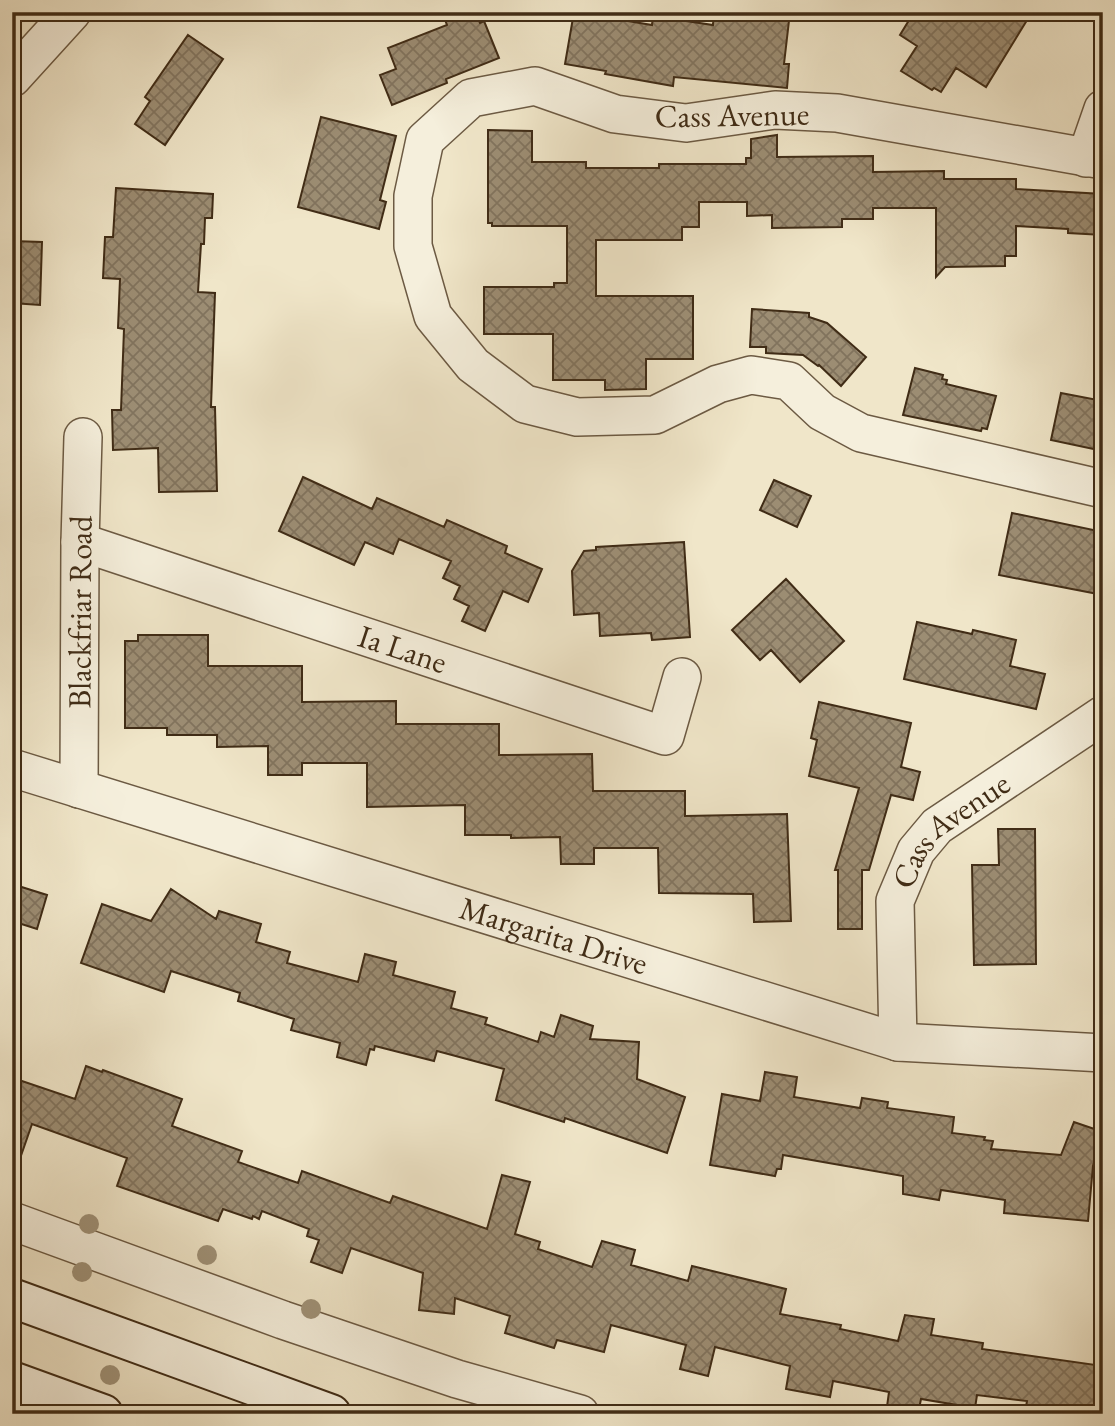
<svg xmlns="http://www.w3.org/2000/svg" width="1115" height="1426" viewBox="0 0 1115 1426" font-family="'EB Garamond',serif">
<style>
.building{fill:url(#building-cross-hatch);stroke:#402c16;stroke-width:2}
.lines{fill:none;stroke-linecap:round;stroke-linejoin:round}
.minor-casing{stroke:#6c5a43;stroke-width:40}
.secondary-casing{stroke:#402c16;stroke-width:42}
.minor{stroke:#f5efdc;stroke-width:37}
.secondary{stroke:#f5efdc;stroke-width:38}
.tree{fill:#9f9177}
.labels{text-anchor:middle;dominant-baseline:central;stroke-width:5;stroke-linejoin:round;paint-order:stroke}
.street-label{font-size:32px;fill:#402c16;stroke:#f5efdc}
</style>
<defs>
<pattern id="building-cross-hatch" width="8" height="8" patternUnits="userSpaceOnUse" patternTransform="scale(1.75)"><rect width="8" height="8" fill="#9c8d73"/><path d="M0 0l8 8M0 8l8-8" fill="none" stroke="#81735d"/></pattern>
</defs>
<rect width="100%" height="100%" fill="#f0e6c9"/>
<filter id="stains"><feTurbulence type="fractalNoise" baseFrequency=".00286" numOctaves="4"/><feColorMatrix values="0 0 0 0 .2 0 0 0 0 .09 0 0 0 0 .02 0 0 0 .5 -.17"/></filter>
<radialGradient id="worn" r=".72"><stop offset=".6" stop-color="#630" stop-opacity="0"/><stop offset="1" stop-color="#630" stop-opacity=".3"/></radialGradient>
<!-- building -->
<path class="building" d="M 442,12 L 475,12 L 480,23 L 484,21 L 499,58 L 446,79 L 447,83 L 392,105 L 380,75 L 396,69 L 388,48 L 447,25 Z
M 574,12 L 605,12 L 604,17 L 652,25 L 653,16 L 713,25 L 714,12 L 790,12 L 784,64 L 789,64 L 787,88 L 674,77 L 673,86 L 605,74 L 606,71 L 565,64 Z
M 914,12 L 1032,12 L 986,87 L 956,68 L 941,92 L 934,88 L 932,90 L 901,71 L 917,46 L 900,35 Z
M 188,35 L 223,59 L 165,145 L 135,124 L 150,101 L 145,97 Z
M 321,117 L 396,136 L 380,200 L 386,202 L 379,229 L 298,207 Z
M 488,130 L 532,131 L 532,162 L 586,162 L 586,168 L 659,168 L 659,164 L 746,164 L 746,158 L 751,158 L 751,139 L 777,135 L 777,157 L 873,156 L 873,172 L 944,171 L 944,179 L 1016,179 L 1016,189 L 1103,194 L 1103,235 L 1068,233 L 1068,229 L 1016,226 L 1016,256 L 1005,256 L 1005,266 L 945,267 L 936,277 L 936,208 L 873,208 L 873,219 L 842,219 L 842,227 L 772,228 L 772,215 L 747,216 L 747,202 L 699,202 L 699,227 L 682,227 L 682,240 L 596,240 L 596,296 L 693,296 L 693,359 L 646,359 L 646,389 L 605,390 L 605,380 L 553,380 L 553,334 L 484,334 L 484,287 L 554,287 L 554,283 L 567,283 L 567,226 L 492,226 L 492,223 L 488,223 Z
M 116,188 L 213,194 L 212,218 L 205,218 L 204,244 L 201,244 L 198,292 L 215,293 L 211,407 L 215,407 L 217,491 L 159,492 L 158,448 L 113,450 L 112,410 L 121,410 L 124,329 L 118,328 L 120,279 L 103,278 L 105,237 L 113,237 Z
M 12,241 L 42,242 L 40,305 L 12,303 Z
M 752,309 L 809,313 L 809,317 L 827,323 L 866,357 L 841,386 L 819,365 L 818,366 L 803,355 L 766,353 L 766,347 L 750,347 Z
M 915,368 L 943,375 L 942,379 L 947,380 L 946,384 L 996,396 L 987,429 L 982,428 L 981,431 L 903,415 Z
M 1061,393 L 1103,401 L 1103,451 L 1051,440 Z
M 303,477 L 372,509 L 377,498 L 444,527 L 447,520 L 507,546 L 505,553 L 542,569 L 528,602 L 503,591 L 485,631 L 462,621 L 469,606 L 454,599 L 460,586 L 443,578 L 451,561 L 399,539 L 393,554 L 365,542 L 354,565 L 279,531 Z
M 774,480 L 811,496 L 797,527 L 760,510 Z
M 1012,513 L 1103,532 L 1103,567 L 1098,594 L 999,575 Z
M 684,542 L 690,637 L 652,640 L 651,633 L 600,636 L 599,613 L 574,615 L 572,571 L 584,551 L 596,550 L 596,547 Z
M 786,579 L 844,641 L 800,682 L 771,650 L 760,660 L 732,630 Z
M 917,622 L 972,634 L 973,630 L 1016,640 L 1010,666 L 1045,674 L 1036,709 L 904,679 Z
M 138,635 L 208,635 L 208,666 L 302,666 L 302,702 L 396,701 L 396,724 L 499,724 L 499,755 L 592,754 L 593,791 L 685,791 L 685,816 L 787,814 L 791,921 L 754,922 L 753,894 L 659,893 L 658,848 L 594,848 L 594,864 L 561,864 L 560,837 L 511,838 L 511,835 L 465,835 L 465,805 L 367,807 L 367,763 L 302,763 L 302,775 L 268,775 L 268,746 L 217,747 L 217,735 L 167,735 L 167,728 L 125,728 L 125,641 L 138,641 Z
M 819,702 L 911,723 L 901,767 L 920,772 L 913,800 L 891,795 L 869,870 L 862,870 L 862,929 L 838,929 L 838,870 L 835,870 L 859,788 L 809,776 L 817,740 L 811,738 Z
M 998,829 L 1035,829 L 1036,964 L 974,965 L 972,865 L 999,865 Z
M 12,884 L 47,895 L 37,929 L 12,921 Z
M 171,889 L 216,919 L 219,911 L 261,924 L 256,942 L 290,952 L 287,963 L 358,982 L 365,954 L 396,962 L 393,975 L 455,992 L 451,1008 L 487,1018 L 485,1024 L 538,1042 L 541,1032 L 554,1037 L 561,1015 L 593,1026 L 590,1039 L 639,1042 L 637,1079 L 685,1097 L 667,1153 L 565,1118 L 564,1122 L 496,1100 L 504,1069 L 437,1051 L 434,1061 L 375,1046 L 374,1050 L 370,1049 L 366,1065 L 337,1057 L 340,1043 L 291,1030 L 294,1019 L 238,1001 L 240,993 L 171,971 L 164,992 L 81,963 L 102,904 L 151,921 Z
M 86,1066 L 102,1072 L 103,1070 L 182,1099 L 172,1126 L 242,1151 L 238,1162 L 298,1183 L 302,1171 L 390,1203 L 393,1196 L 487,1229 L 502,1175 L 530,1182 L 515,1234 L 540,1242 L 538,1249 L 592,1267 L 602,1241 L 635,1250 L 631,1265 L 688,1281 L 692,1266 L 786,1289 L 780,1314 L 841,1325 L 840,1329 L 898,1341 L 905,1315 L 934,1319 L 931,1335 L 983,1343 L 982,1349 L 1103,1366 L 1103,1414 L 1039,1414 L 1039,1409 L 1026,1407 L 1027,1401 L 977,1395 L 975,1408 L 921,1399 L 918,1414 L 886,1414 L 889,1392 L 833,1381 L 830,1397 L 786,1389 L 790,1366 L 715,1347 L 708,1376 L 680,1369 L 686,1345 L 611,1325 L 604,1352 L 557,1340 L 554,1348 L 505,1333 L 510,1316 L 455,1298 L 454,1314 L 419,1310 L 423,1273 L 351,1248 L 342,1273 L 311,1262 L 319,1240 L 307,1236 L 309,1229 L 262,1211 L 259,1219 L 253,1216 L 252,1219 L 223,1209 L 218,1221 L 117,1186 L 127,1158 L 32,1124 L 16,1170 L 12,1169 L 12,1097 L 19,1080 L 75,1099 Z
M 765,1072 L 797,1077 L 794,1097 L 860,1108 L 862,1098 L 888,1102 L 887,1108 L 954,1117 L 952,1133 L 985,1137 L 984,1140 L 993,1141 L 991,1149 L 1061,1155 L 1074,1122 L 1103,1132 L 1093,1166 L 1088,1221 L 1004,1213 L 1005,1200 L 941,1190 L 939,1200 L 903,1194 L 903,1176 L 783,1155 L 781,1169 L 777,1169 L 775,1176 L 710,1165 L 722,1094 L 760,1101 Z"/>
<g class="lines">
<defs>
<g id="minor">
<path d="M 12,78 L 72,12"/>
<path d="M 1086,158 L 1103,109"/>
<path d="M 1103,160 L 837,113 L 775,110 L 686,123 L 615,114 L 535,86 L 471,98 L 425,140 L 413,196 L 413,246 L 433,316 L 473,365 L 525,404 L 577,417 L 655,415 L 718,384 L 751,375 L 789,381 L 822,412 L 861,433 L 1103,489"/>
<path id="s1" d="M 80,542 L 665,736 L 682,677"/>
<path id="s2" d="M 12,768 L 898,1042 L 1103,1053"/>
<path id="s3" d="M 79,789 L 80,542 L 83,437"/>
<path id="s4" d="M 898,1042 L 895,901 L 916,851 L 937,826 L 1103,715"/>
<path d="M 12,1221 L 283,1320 L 457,1379 L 580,1414"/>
</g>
<path id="secondary" d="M 12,1298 L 331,1414
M 12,1381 L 103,1414"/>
</defs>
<!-- minor casing -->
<use href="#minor" class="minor-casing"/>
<!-- secondary casing -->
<use href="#secondary" class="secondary-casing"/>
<!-- minor -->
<use href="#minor" class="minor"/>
<!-- secondary -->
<use href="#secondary" class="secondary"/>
</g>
<!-- trees -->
<g class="tree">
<circle cx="89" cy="1224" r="10"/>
<circle cx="207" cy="1255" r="10"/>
<circle cx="82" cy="1272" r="10"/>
<circle cx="311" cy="1309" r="10"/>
<circle cx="110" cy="1375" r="10"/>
</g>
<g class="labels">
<!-- street labels -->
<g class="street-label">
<text transform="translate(732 115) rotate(-1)">Cass Avenue</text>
<text stroke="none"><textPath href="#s3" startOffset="177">Blackfriar Road</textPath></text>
<text stroke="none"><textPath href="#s1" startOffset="340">Ia Lane</textPath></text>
<text stroke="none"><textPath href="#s4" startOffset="234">Cass Avenue</textPath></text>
<text stroke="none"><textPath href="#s2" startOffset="567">Margarita Drive</textPath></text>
</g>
</g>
<!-- margin -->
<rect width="1115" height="1426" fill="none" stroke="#f0e6c9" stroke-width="42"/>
<rect x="14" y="14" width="1087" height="1398" fill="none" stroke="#402c16" stroke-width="3.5"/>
<rect x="21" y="21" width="1073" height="1384" fill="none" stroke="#402c16" stroke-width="2"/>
<rect width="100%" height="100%" filter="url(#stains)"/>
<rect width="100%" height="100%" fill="url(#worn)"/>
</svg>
